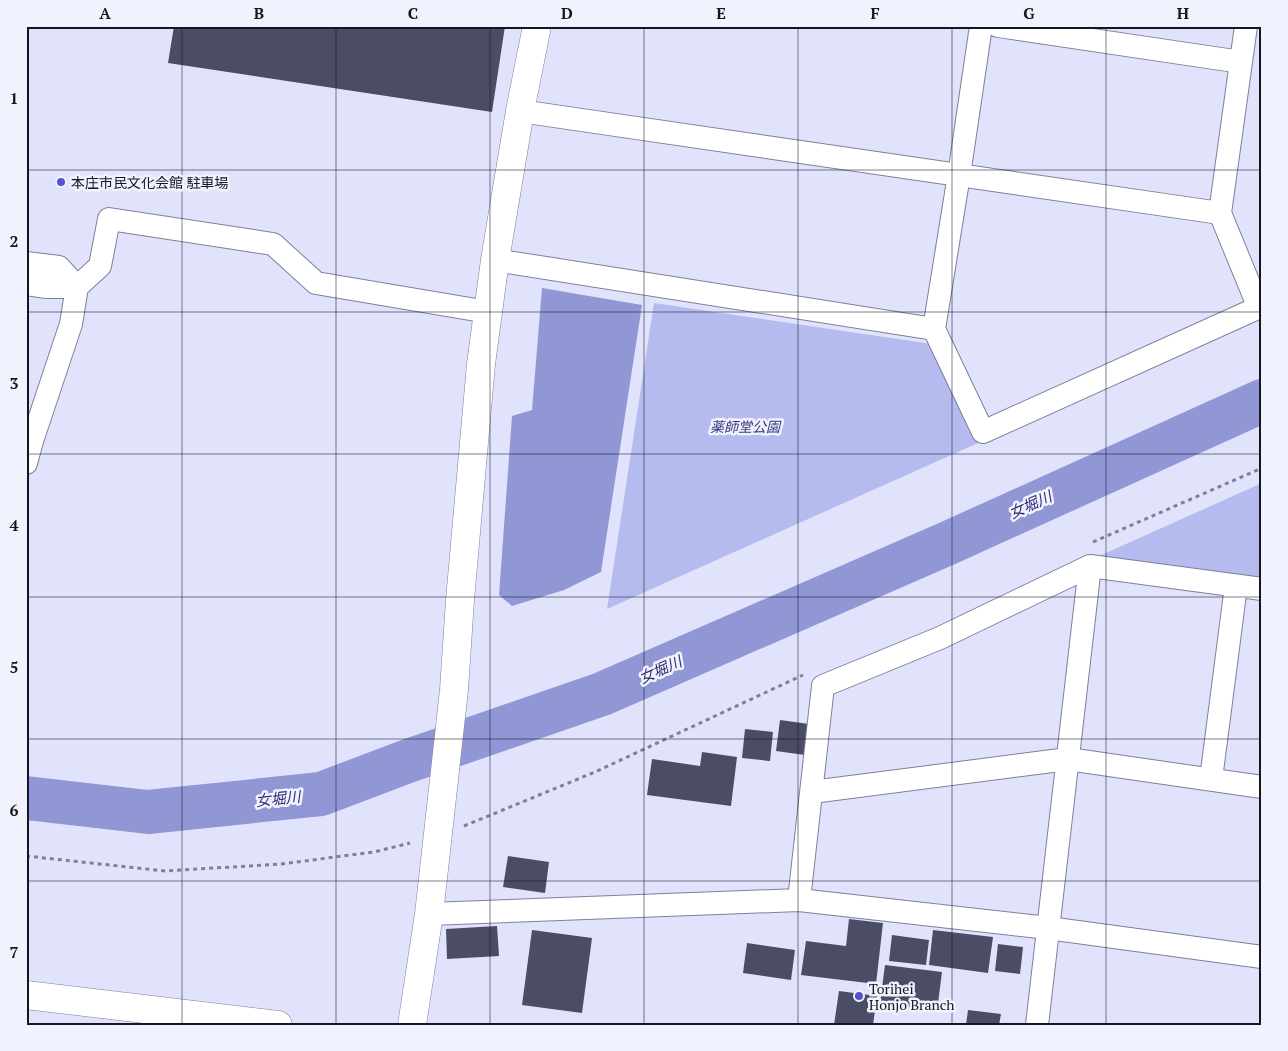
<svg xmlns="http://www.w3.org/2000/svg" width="1288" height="1051" viewBox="0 0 1288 1051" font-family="'PT Serif','Noto Sans JP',serif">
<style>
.green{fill:#b6bbef}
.water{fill:#9197d5}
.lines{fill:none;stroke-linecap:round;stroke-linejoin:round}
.river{stroke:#9197d5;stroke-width:44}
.building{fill:#4a4d65}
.street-casing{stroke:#7d809a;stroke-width:24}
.secondary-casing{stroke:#7d809a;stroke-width:29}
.primary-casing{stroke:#7d809a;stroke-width:29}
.path{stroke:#7f8192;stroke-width:3;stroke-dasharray:4 4;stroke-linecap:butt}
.street{stroke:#fff;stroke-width:22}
.secondary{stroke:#fff;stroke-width:28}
.primary{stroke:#fff;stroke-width:28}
.grid{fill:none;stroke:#151620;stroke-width:1;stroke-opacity:0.55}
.poi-dot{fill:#5753cb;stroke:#f0f2fd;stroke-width:2}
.labels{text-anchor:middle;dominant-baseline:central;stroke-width:5;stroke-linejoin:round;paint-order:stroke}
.poi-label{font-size:14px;fill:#151620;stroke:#f0f2fd;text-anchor:start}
.park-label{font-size:14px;font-style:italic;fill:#36357e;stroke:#f0f2fd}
.water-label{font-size:15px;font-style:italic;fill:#2d2a72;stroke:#f0f2fd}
.neatline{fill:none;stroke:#151620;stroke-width:2}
.grid-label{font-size:16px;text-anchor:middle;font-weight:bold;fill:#151620}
</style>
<rect width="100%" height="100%" fill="#e0e3fb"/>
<!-- green -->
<path class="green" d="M 654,303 L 932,344 L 978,443 L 607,609 Z
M 1262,483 L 1262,578 L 1097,557 Z"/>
<!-- water -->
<path class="water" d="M 542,288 L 642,305 L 601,572 L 564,590 L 512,606 L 499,595 L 512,416 L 532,410 Z"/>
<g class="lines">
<!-- river -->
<path class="river" d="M 26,798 L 148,812 L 321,794 L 408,761 L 602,694 L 946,544 L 1262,401"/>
</g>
<!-- building -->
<path class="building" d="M 174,26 L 505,26 L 492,112 L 168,63 Z
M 780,720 L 809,724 L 805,755 L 776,751 Z
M 745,729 L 773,732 L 770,761 L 742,758 Z
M 702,752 L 737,757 L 731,806 L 647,795 L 652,759 L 700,766 Z
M 508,856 L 549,862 L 545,893 L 503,887 Z
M 849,919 L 883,923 L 876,984 L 801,975 L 806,941 L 846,946 Z
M 497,926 L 499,956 L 447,959 L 446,929 Z
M 532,930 L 592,938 L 582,1013 L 522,1005 Z
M 933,930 L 993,937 L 988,973 L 929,965 Z
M 892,935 L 929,940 L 926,965 L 889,961 Z
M 747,943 L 795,950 L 791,980 L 743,973 Z
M 998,944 L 1023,947 L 1020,974 L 995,971 Z
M 885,965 L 942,972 L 937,1011 L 880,1003 Z
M 839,991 L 877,996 L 873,1025 L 834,1025 Z
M 968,1010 L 1001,1014 L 999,1025 L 966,1025 Z"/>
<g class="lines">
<defs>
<path id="street" d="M 998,26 L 1241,62
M 1246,26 L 1220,213 L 1259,308
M 520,111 L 1220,213
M 495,260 L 934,329 L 959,175 L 981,26
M 26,263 L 59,267 L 77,287
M 26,284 L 47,287 L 77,287
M 934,329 L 983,432 L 1262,306
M 26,463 L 32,441 L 71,324 L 77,287 L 100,266 L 109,219 L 273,244 L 316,283 L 488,312
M 1211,779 L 1236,586
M 812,792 L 1068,759 L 1262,787
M 799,900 L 823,686 L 940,638 L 1090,566 L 1262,589
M 429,914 L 799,900 L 1048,928 L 1262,957
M 1037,1025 L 1090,566"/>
<path id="secondary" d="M 412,1025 L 429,914 L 454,690 L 460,600 L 481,364 L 495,260 L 520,111 L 537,26"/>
<path id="primary" d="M 26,995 L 278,1025"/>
</defs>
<!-- street casing -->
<use href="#street" class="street-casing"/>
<!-- secondary casing -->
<use href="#secondary" class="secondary-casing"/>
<!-- primary casing -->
<use href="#primary" class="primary-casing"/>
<!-- path -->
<path class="path" d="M 1093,542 L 1262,468
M 464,826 L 595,772 L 803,675
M 26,856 L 165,871 L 281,864 L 374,852 L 410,843"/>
<!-- street -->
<use href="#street" class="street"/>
<!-- secondary -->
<use href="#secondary" class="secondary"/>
<!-- primary -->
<use href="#primary" class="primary"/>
</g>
<!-- grid -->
<path class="grid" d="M 182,26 L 182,1025M 336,26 L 336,1025M 490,26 L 490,1025M 644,26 L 644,1025M 798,26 L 798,1025M 952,26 L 952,1025M 1106,26 L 1106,1025M 26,170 L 1262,170M 26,312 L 1262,312M 26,454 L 1262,454M 26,597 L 1262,597M 26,739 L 1262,739M 26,881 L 1262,881"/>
<!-- markers -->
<g class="poi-dot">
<circle cx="61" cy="182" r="5"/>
<circle cx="859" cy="996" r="5"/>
</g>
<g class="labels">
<!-- poi labels -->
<g class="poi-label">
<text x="71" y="182">本庄市民文化会館 駐車場</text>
<text x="869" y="988">Torihei<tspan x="869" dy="16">Honjo Branch</tspan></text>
</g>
<!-- park labels -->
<g class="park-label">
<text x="745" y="426">薬師堂公園</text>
</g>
<!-- water labels -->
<g class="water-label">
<text transform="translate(1030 504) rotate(-24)">女堀川</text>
<text transform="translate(660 669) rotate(-24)">女堀川</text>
<text transform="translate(278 798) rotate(-6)">女堀川</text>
</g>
</g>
<!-- border -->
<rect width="1288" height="1051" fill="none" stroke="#f0f2fd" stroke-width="55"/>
<rect x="28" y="28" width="1232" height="996" class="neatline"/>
<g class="grid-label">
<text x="105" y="19">A</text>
<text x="259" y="19">B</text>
<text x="413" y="19">C</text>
<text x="567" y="19">D</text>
<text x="721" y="19">E</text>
<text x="875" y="19">F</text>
<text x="1029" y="19">G</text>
<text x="1183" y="19">H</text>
<text x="14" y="104">1</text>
<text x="14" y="247">2</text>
<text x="14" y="389">3</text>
<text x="14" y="531">4</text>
<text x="14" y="673">5</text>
<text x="14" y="816">6</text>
<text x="14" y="958">7</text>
</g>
</svg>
